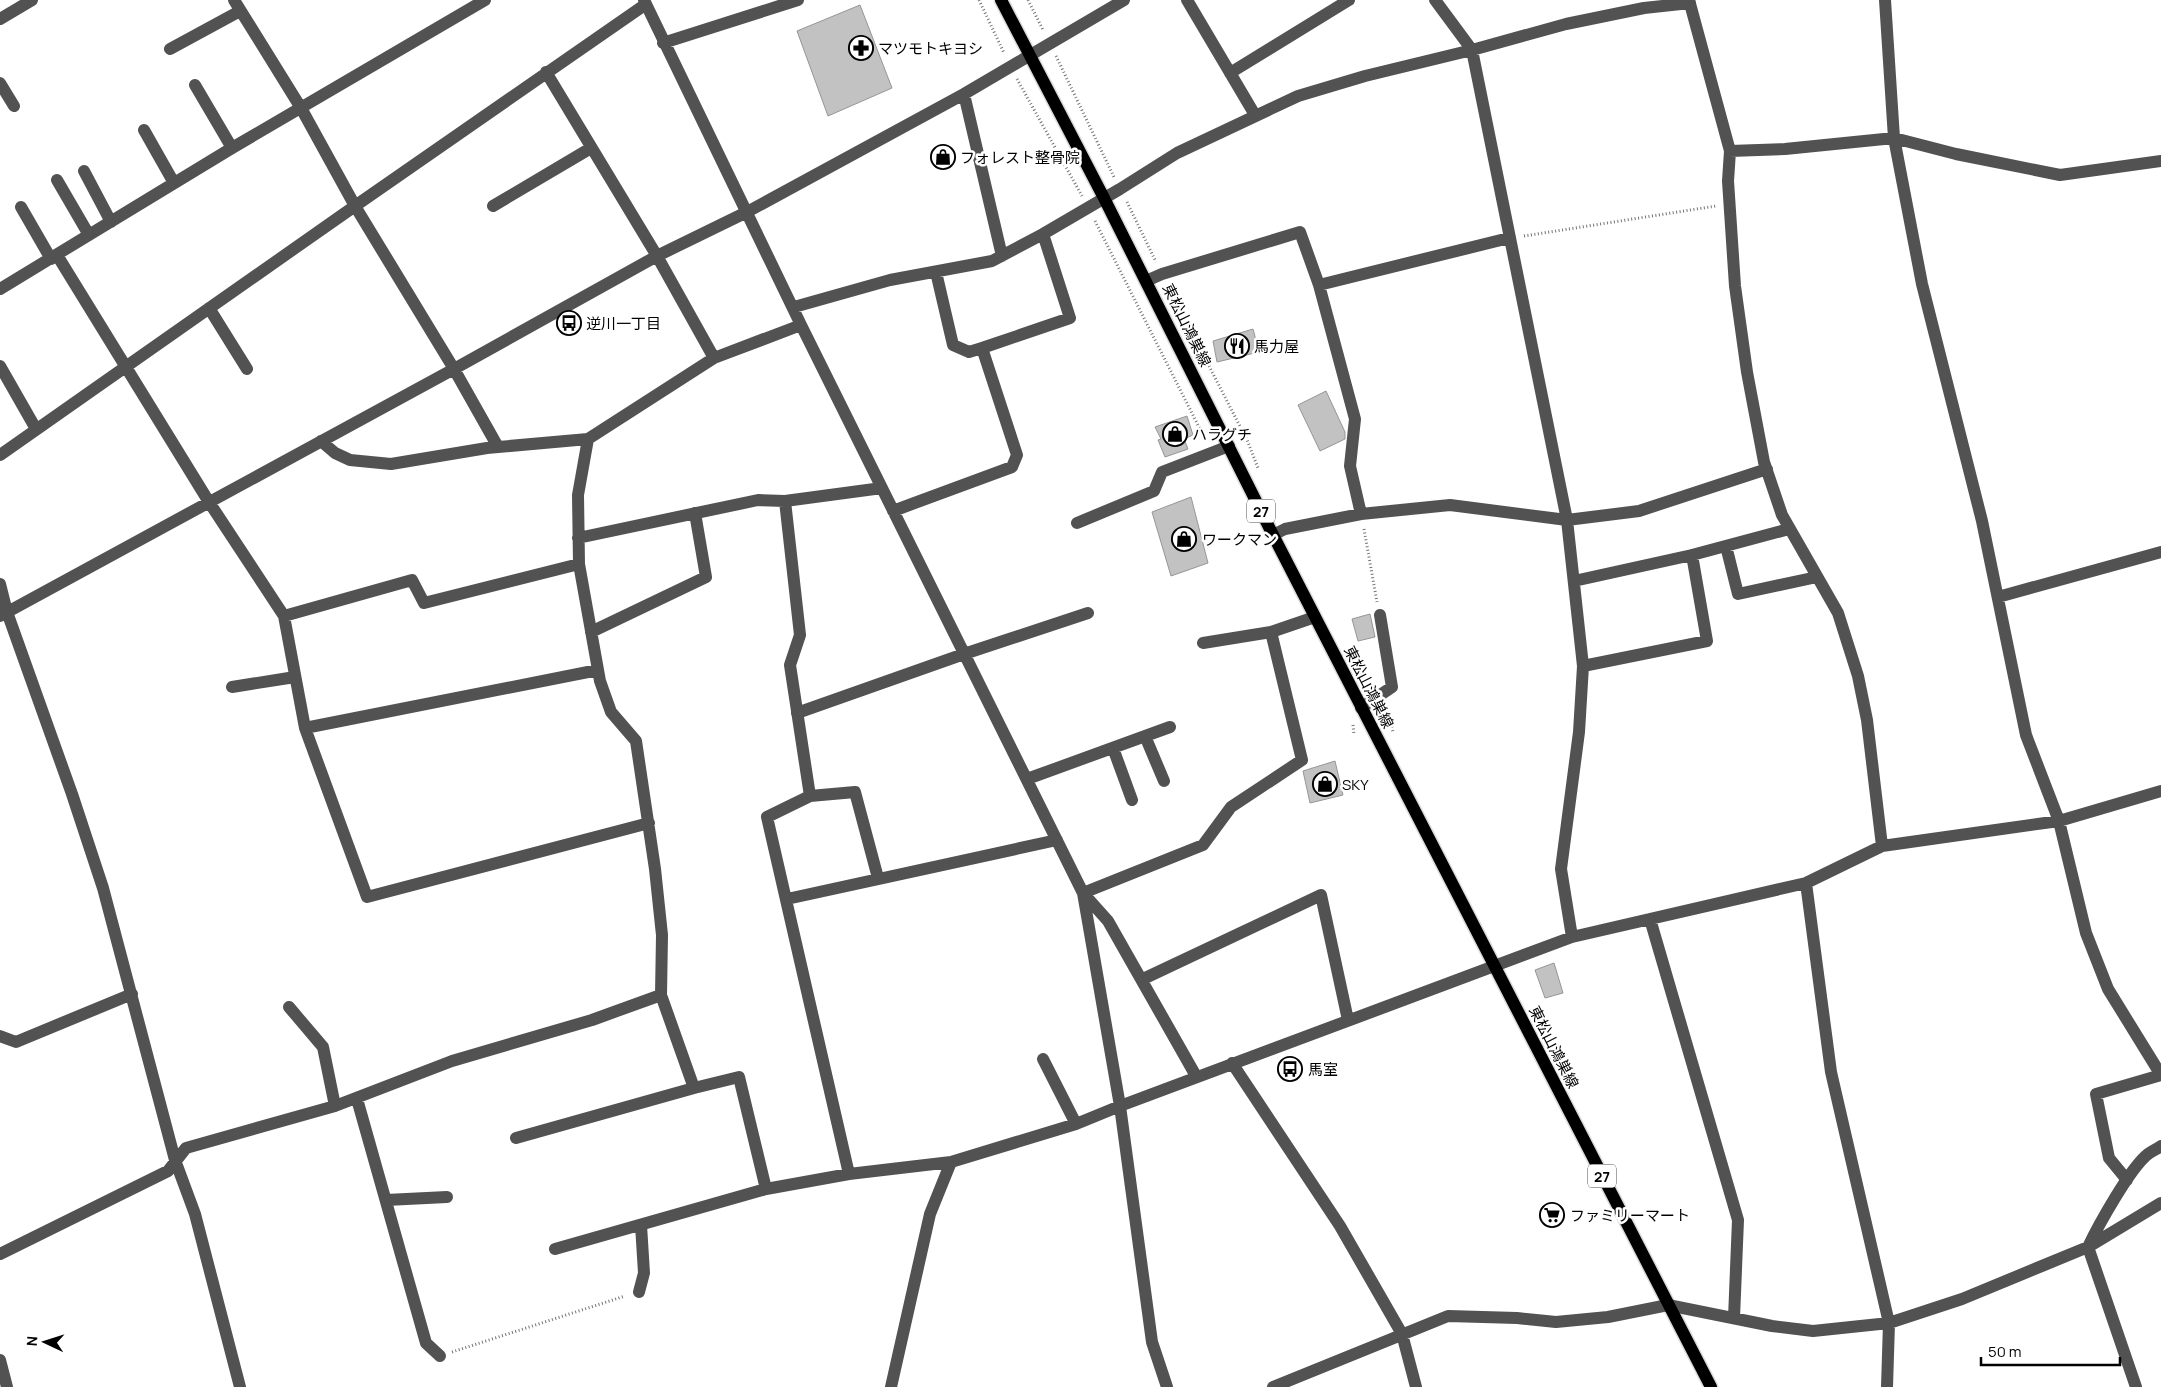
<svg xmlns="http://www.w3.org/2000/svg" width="2161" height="1387" viewBox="0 0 2161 1387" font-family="Manrope,'Noto Sans JP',sans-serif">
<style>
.building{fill:#c2c2c2;stroke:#969696}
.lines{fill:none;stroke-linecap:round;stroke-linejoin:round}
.major-casing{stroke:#dbdbdb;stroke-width:15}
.path{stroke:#747474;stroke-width:3;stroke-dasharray:1 2.5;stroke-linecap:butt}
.minor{stroke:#525252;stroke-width:12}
.major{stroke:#000;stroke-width:12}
.labels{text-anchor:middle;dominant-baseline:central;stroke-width:5;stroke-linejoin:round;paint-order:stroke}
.shield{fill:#fff;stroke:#4c4c4c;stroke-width:1}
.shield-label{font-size:14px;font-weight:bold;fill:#000}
.poi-label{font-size:15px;fill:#000;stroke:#fff;text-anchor:start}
.street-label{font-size:15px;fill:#000;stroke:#fff}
</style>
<rect width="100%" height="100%" fill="#fff"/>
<!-- building -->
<path class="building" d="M 860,5 L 892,88 L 828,116 L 797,31 Z
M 1253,329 L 1259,352 L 1217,362 L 1213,341 Z
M 1326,391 L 1345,432 L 1345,439 L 1320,451 L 1298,405 Z
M 1187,416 L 1193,435 L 1184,439 L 1188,449 L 1165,457 L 1158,440 L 1161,439 L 1155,427 Z
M 1191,497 L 1208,563 L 1171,576 L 1152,512 Z
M 1370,614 L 1375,637 L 1358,641 L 1352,619 Z
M 1335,761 L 1343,795 L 1310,803 L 1303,771 Z
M 1554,963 L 1563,993 L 1545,998 L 1535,970 Z"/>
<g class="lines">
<defs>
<path id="major" d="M 1001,0 L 1104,198 L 1273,535 L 1711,1387"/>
</defs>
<!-- major casing -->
<use href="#major" class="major-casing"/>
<!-- path -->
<path class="path" d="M 979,0 L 1004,53
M 1028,0 L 1043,30
M 1056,56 L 1114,177
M 1017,79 L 1082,196
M 1127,202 L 1156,262
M 1095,221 L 1205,439
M 1524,236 L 1716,206
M 1169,288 L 1247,440 L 1258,468
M 1364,529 L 1377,602
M 1389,713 L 1393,732
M 1353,725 L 1354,735
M 452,1352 L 625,1296"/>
<!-- minor -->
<path class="minor" d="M 234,0 L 301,108 L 355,206 L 454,369 L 498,447
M 644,0 L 801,325 L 1083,893 L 1120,1106 L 1572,937 L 1806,883 L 1882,846 L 2059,821 L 2161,791
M 1187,0 L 1255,115
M 1435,0 L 1472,50 L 1567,520 L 1583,666 L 1579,732 L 1561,869 L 1572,937
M 1689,0 L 1730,151 L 1728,181 L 1735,286 L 1747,372 L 1764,462 L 1782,515 L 1838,613 L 1858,676 L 1867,720 L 1882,846
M 1885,0 L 1894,138 L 1922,284 L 1982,521 L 2026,735 L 2059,821 L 2086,933 L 2108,989 L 2161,1075
M 0,19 L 32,0
M 663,43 L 798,0
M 170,49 L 240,11
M 546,72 L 657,256 L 714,358
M 1230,73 L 1349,0
M 0,83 L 14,106
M 195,85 L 232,148
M 964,94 L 1002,256
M 144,130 L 174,183
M 1730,151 L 1785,149 L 1894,138 L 1956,154 L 2060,175 L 2161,161
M 84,171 L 111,222
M 57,180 L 89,235
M 493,206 L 591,148
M 21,207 L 51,259
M 57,255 L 209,502 L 284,616 L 305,728 L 598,670
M 1146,281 L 1162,274 L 1300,232 L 1319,285 L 1509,238
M 1319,285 L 1355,419 L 1350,466 L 1361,514
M 0,289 L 232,148 L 485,0
M 794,307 L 890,280 L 992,261 L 1043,234 L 1120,189 L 1177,153 L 1298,96 L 1365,76 L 1472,50 L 1566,24 L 1644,8 L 1690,3
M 209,308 L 247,369
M 982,348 L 1070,318 L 1043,234
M 0,366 L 36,429
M 588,439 L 578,495 L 579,564 L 600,681 L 611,712 L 636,741 L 655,869 L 662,935 L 661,995 L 694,1088 L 739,1077 L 766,1189
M 321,441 L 335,453 L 350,460 L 391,464 L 487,448 L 588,439 L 714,358 L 801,325
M 0,455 L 355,206 L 646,4
M 785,501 L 800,635 L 790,665 L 810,796 L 767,817 L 849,1174
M 893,511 L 1012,467 L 1017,455 L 982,348 L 969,352 L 953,345 L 936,272
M 1077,523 L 1154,491 L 1162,472 L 1229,446
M 1273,535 L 1285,529 L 1361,514 L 1450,505 L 1567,520 L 1639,511 L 1767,469
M 578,538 L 758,500 L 785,501 L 882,488
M 1726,546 L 1738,594 L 1817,577
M 1574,581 L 1692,555 L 1789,529
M 0,584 L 7,612 L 72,794 L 103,888 L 175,1160 L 195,1214 L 240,1387
M 1998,597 L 2161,552
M 0,616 L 454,369 L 657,256 L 747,212 L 964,94 L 1124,0
M 284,616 L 412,580 L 424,603 L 579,564
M 591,632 L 706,577 L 695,513
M 1203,643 L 1271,632
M 1583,666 L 1707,641 L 1692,555
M 232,687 L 295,677
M 1361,708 L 1392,687 L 1380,615
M 797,713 L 964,654 L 1088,613
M 305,728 L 367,897 L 649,823
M 1145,736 L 1164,781
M 1113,748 L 1132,800
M 1027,779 L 1170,727
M 810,796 L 855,792 L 878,878
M 1806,883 L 1831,1072 L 1889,1323 L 1887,1387
M 787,899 L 1057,840
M 1650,919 L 1738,1220 L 1734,1318
M 1143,979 L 1321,895 L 1348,1020
M 289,1007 L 323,1047 L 335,1106
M 0,1036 L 16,1042 L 132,994
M 1043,1059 L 1076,1124
M 1232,1063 L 1340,1226 L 1402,1334 L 1416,1387
M 1196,1076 L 1108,921 L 1083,893 L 1203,845 L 1231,807 L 1302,760 L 1271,632 L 1315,617
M 357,1099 L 426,1343 L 440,1356
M 516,1138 L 694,1088
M 2127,1180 L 2109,1158 L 2096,1094 L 2161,1075
M 386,1200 L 447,1197
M 555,1249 L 766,1189 L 849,1174 L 951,1162 L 1076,1124 L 1120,1106 L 1152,1342 L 1167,1387
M 0,1254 L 168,1171 L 186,1148 L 335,1106 L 452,1061 L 592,1020 L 661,995
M 639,1292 L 644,1273 L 641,1225
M 0,1360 L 7,1387
M 891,1387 L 930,1214 L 951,1162
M 1273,1387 L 1448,1316 L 1517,1318 L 1556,1322 L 1608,1317 L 1668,1305 L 1772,1326 L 1813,1331 L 1889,1323 L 1962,1299 L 2088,1247 L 2161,1203
M 2136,1387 L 2088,1247 C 2098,1226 2130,1168 2148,1154 C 2152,1151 2157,1149 2161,1146"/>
<!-- major -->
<use href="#major" class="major"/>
</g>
<!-- icons -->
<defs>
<symbol id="pharmacy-ring" viewBox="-11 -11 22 22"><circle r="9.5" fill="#fff" stroke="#000" stroke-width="1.5"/><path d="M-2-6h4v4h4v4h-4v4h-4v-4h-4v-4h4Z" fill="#000"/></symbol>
<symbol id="shop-ring" viewBox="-11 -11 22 22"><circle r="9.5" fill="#fff" stroke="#000" stroke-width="1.5"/><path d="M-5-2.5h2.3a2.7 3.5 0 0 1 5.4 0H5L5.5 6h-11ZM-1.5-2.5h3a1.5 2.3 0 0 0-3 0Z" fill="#000"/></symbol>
<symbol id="bus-ring" viewBox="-11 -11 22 22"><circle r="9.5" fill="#fff" stroke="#000" stroke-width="1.5"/><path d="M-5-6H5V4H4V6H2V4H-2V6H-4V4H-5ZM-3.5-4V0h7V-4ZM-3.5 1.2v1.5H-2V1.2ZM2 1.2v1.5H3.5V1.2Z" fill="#000"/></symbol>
<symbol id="restaurant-ring" viewBox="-11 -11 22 22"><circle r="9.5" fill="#fff" stroke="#000" stroke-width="1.5"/><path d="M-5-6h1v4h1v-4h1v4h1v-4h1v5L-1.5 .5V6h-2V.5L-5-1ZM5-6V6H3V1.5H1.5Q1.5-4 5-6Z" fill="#000"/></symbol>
<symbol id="supermarket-ring" viewBox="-11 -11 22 22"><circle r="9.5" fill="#fff" stroke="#000" stroke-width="1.5"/><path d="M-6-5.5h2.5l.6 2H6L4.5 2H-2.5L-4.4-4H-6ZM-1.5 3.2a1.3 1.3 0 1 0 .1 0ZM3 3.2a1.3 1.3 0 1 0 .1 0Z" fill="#000"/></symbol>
</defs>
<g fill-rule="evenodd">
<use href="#pharmacy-ring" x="847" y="34" width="28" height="28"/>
<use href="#shop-ring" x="929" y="143" width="28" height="28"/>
<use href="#bus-ring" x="555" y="309" width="28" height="28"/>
<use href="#restaurant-ring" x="1223" y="332" width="28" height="28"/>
<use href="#shop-ring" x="1161" y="420" width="28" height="28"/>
<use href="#shop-ring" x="1170" y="525" width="28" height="28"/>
<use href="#shop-ring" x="1311" y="770" width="28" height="28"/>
<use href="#bus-ring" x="1276" y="1055" width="28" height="28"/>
<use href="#supermarket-ring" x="1538" y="1201" width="28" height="28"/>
</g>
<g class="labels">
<!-- shield labels -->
<g class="shield">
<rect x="1247" y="499.5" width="28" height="23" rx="4"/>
<rect x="1588" y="1164.5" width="28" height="23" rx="4"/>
</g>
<g class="shield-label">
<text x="1261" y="511">27</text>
<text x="1602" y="1176">27</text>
</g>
<!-- poi labels -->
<g class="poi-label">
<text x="878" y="48">マツモトキヨシ</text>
<text x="960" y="157">フォレスト整骨院</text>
<text x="586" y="323">逆川一丁目</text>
<text x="1254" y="346">馬力屋</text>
<text x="1192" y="434">ハラグチ</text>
<text x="1202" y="539">ワークマン</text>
<text x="1342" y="784">SKY</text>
<text x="1308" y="1069">馬室</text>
<text x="1570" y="1215">ファミリーマート</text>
</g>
<!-- street labels -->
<g class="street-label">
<text transform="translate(1187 325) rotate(64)">東松山鴻巣線</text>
<text transform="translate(1369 687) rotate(63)">東松山鴻巣線</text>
<text transform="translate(1554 1047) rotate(63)">東松山鴻巣線</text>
</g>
</g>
<!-- north arrow -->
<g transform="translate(45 1342) rotate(274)" stroke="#ffffff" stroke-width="4" paint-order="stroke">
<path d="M0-4L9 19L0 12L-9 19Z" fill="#000000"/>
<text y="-8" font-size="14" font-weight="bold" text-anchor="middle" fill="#000000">N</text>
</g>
<!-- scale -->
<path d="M1981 1357v8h139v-8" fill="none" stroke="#000000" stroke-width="2.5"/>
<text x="1988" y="1357" font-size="15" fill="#000000" stroke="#ffffff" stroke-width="4" paint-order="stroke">50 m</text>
</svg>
